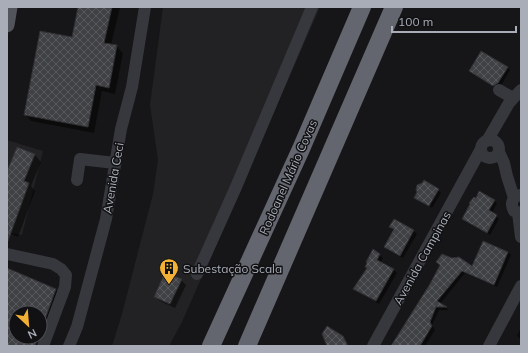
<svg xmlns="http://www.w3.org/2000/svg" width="528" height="353" viewBox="0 0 528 353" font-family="Mulish,sans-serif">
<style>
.built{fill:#222225}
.shadow{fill:#0007;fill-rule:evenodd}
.building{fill:url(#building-cross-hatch);stroke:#303034}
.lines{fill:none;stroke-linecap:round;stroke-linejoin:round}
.minor{stroke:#37383d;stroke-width:12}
.major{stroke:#53555c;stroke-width:15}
.highway{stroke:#63666e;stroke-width:18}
.labels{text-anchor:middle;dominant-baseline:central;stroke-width:3;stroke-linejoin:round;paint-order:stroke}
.street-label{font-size:12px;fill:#a8adb8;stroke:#111113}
.poi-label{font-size:12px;fill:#a8adb8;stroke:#111113;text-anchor:start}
</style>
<defs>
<pattern id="building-cross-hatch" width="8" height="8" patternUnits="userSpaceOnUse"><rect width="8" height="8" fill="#404145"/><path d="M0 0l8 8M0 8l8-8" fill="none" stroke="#595a5e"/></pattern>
</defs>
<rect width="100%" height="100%" fill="#161618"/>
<!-- built -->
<path class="built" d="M 163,7 L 320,7 L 182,322 L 169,346 L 112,346 L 122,314 L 153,194 L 158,160 L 150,105 Z
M 7,140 L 43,151 L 22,235 L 7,232 Z"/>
<!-- shadow -->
<path class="shadow" d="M 79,7 L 120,7 L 111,45 L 116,46 L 123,53 L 115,94 L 102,91 L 94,133 L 31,121 L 25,114 L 73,38 Z
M 507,67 L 510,70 L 501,86 L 496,88 L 470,71 Z
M 17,148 L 35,155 L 41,162 L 31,186 L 35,191 L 18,237 L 7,232 L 7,168 L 9,168 Z
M 438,190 L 441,193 L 432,208 L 415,198 Z
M 494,200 L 497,203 L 492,213 L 499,219 L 490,235 L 466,222 L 463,219 Z
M 394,220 L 414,231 L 417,234 L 403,258 L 388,250 L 385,247 L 394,230 L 390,227 Z
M 374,250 L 383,258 L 380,263 L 394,270 L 397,273 L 379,304 L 355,289 L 368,268 Z
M 508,252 L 511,255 L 497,287 L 465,273 L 440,304 L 449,310 L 439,310 L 432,325 L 435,330 L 425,346 L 392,346 L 431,285 L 441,266 L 473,267 Z
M 7,269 L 56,290 L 62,297 L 43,346 L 7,346 ZM 16,313 L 40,313 L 40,337 L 16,337 Z
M 181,280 L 186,285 L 175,308 L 160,301 L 155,297 Z
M 521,328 L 521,339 L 517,336 Z"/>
<!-- building -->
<path class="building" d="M 78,7 L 112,7 L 104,43 L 117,45 L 109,88 L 96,85 L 88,127 L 24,115 L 40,31 L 72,37 Z
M 481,51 L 508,67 L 498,83 L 493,86 L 469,71 Z
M 17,147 L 35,154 L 24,181 L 29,183 L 8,241 L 7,171 Z
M 424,180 L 439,189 L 429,206 L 414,198 L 417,192 L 416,190 L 417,185 L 422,183 Z
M 479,191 L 495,200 L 489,210 L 497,215 L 487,233 L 462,219 L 470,204 L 469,203 L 474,197 L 476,198 Z
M 394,219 L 414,230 L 400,256 L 384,247 L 394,229 L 389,227 Z
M 483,241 L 508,252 L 494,285 L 462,271 L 437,301 L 447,307 L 436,307 L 430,322 L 432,326 L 420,346 L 391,346 L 430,284 L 440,265 L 436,262 L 442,254 L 452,258 L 459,257 L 472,266 Z
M 373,249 L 380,254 L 377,260 L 394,269 L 376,301 L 353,289 L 367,268 L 365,267 L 367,263 L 366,262 Z
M 7,268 L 56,289 L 40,333 L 40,313 L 16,313 L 16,337 L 38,337 L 35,346 L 7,346 Z
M 165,272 L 182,279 L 170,304 L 154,297 Z
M 327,326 L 343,336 L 348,346 L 327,346 L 322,334 Z"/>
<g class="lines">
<!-- minor -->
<path class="minor" d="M 499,90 L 513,98
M481 149a9 9 0 1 1 18 0a9 9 0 1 1-18 0Z
M 487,141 L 509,103 L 521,90
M 499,152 L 504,163 L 507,176 L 514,198
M 77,180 L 80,159 L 115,163
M 520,195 C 512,197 510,204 514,211 L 521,213
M 518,213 L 521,237
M 7,254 L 53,264 L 61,269 L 66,275 L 65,287 L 43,346
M 197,274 L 236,187 L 312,7
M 69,346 L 77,327 L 106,219 L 121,129 L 132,87 L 145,7
M 373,346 L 481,149
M 489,346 L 521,286"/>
<!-- major -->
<path class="major" d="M 7,25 L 10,7"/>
<!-- highway -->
<path class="highway" d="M 211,346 L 301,149 L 362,7
M 247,346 L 394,7"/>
</g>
<!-- icons -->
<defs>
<symbol id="building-pin" viewBox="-11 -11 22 30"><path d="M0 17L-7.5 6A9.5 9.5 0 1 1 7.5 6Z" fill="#f2b134" stroke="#111113"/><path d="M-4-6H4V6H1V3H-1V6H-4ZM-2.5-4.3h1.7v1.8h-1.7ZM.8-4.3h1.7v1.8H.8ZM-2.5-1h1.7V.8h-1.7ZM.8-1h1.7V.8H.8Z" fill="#111"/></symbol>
</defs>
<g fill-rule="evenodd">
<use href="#building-pin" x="158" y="257" width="22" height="30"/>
</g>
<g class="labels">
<!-- street labels -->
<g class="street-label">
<text transform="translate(288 177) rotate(-66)">Rodoanel Mário Covas</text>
<text transform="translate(113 178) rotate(-80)">Avenida Ceci</text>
<text transform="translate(422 258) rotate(-61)">Avenida Campinas</text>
</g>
<!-- poi labels -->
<g class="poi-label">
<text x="183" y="268">Subestação Scala</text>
</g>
</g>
<!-- border -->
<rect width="528" height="353" fill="none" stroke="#a8adb8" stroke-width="16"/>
<!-- north arrow -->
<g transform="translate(28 325) rotate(154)"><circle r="19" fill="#111113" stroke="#4d4f55"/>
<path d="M0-3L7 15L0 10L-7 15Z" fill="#f2b134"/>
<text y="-6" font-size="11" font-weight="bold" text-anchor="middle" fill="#a8adb8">N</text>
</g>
<!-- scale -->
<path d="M392 26v6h124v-6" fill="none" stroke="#a8adb8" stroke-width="2"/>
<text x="398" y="26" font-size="12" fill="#a8adb8" stroke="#111113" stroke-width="3" paint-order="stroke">100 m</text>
</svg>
